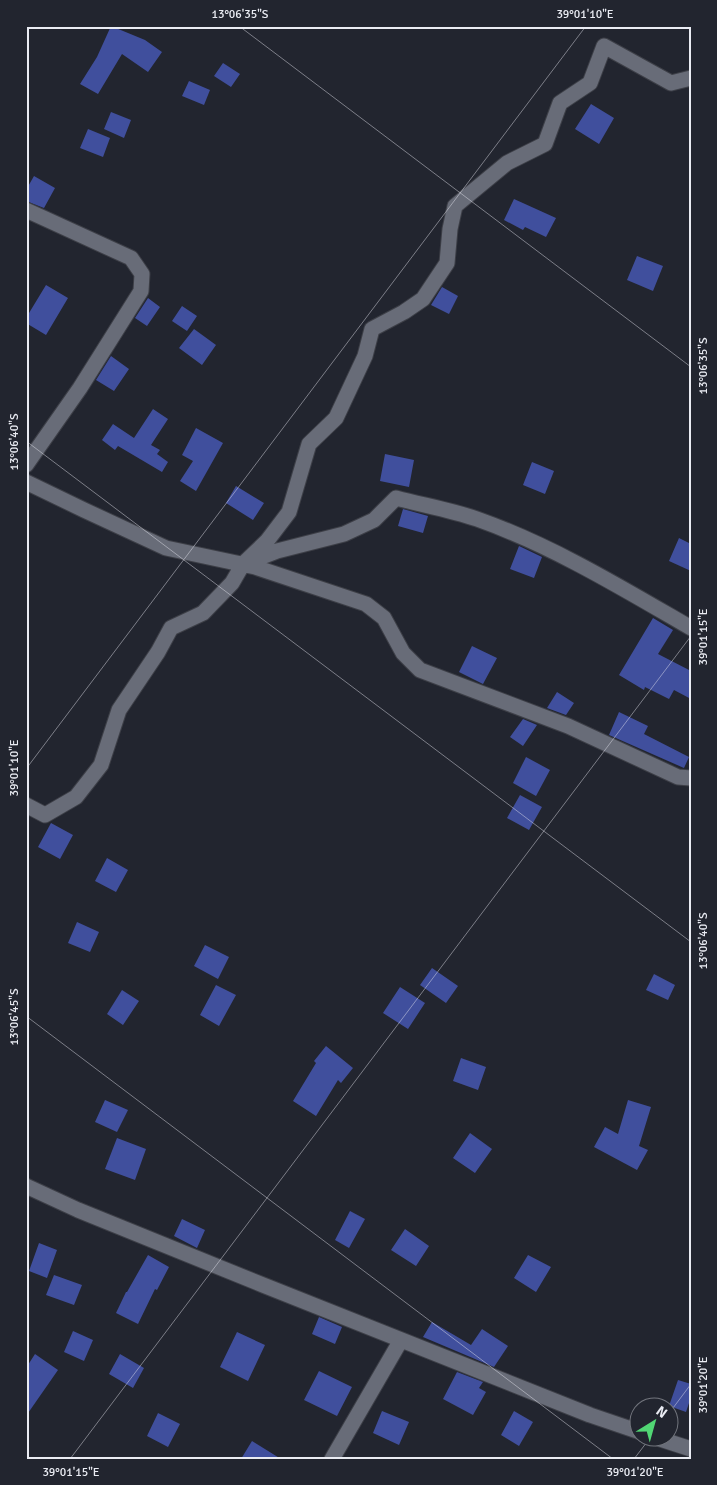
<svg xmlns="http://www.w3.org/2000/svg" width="717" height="1485" viewBox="0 0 717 1485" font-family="Signika,sans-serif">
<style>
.building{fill:#404f9d}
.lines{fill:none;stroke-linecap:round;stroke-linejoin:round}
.minor-casing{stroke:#3d3f47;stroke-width:17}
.minor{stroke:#686c78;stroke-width:15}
.ticks{fill:none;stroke:#eaecf3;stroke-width:1;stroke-opacity:0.45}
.neatline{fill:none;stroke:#eaecf3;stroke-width:2}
.ticks-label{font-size:12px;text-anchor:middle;fill:#eaecf3}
</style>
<rect width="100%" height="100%" fill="#22252f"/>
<!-- building -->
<path class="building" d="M 111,26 L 145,40 L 162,52 L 148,72 L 122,54 L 98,94 L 80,84 L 97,57 Z
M 223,63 L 240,74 L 231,87 L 214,76 Z
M 189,81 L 210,90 L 204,105 L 182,96 Z
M 591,104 L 614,118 L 599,144 L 575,129 Z
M 111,112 L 131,120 L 124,138 L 104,129 Z
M 88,129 L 110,138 L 103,157 L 80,148 Z
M 34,176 L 55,188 L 44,208 L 26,201 L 26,190 Z
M 514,199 L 556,218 L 546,237 L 525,227 L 523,230 L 504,220 Z
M 637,256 L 663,266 L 653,291 L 627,280 Z
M 46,285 L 68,298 L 46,335 L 26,323 L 26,318 Z
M 442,287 L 458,296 L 449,314 L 431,305 Z
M 148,298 L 160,307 L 147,326 L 135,318 Z
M 182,306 L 197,316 L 187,331 L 172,321 Z
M 194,329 L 216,345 L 202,365 L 179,348 Z
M 111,356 L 129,369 L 114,391 L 96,380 Z
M 153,409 L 168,419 L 151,445 L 160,450 L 157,454 L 168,462 L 162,472 L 118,446 L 115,450 L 102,440 L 113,424 L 134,438 Z
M 196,428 L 223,443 L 196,491 L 180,481 L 193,461 L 182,455 Z
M 385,454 L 414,460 L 409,487 L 380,481 Z
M 532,462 L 554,471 L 545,494 L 523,485 Z
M 236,486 L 264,503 L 253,520 L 226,503 Z
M 403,509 L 428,516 L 423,533 L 398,526 Z
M 679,538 L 691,544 L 691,571 L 669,561 Z
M 519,546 L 542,557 L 534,578 L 510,569 Z
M 653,618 L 673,630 L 658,654 L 691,671 L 691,699 L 674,690 L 669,699 L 645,687 L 644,690 L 619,675 Z
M 472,646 L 497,658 L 483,684 L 459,672 Z
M 557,692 L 574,703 L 566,715 L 547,708 Z
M 619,712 L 648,726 L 644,734 L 689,757 L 684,768 L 609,735 Z
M 523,719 L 537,725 L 523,746 L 510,737 Z
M 526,757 L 550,770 L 536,796 L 513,783 Z
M 520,795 L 542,807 L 529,830 L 507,818 Z
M 51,823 L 73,835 L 60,859 L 38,847 Z
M 107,858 L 128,870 L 116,892 L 95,881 Z
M 77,922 L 99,932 L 90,952 L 68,943 Z
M 205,945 L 229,957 L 218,979 L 194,966 Z
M 432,968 L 458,986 L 446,1003 L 420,985 Z
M 654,974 L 675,985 L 668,1000 L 646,990 Z
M 216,985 L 236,995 L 219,1026 L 200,1015 Z
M 400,987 L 425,1003 L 408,1029 L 383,1013 Z
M 122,990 L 139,1001 L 123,1025 L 107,1014 Z
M 326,1046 L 353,1068 L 341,1083 L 338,1080 L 316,1116 L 293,1101 L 316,1063 L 314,1061 Z
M 461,1058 L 486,1067 L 478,1090 L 453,1081 Z
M 105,1100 L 128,1110 L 117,1132 L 95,1122 Z
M 628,1100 L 651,1107 L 639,1146 L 648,1150 L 637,1170 L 594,1147 L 605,1127 L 618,1134 Z
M 470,1133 L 492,1149 L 475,1173 L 453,1158 Z
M 117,1138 L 146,1149 L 135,1180 L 105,1169 Z
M 350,1211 L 365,1219 L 349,1248 L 335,1240 Z
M 182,1219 L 205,1230 L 197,1248 L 174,1236 Z
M 405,1229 L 429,1246 L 416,1266 L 391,1250 Z
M 39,1243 L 57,1250 L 47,1278 L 29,1271 Z
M 148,1255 L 169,1267 L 157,1290 L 155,1289 L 138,1324 L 116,1313 L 126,1292 L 127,1292 Z
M 528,1255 L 551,1267 L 536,1292 L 514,1278 Z
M 54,1275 L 82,1285 L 74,1305 L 46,1295 Z
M 319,1317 L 342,1327 L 335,1344 L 312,1334 Z
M 432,1322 L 471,1345 L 482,1329 L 508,1346 L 494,1367 L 423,1337 Z
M 73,1331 L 93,1340 L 84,1361 L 64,1352 Z
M 237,1332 L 265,1345 L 248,1381 L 220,1367 Z
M 35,1354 L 58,1370 L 26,1416 L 26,1368 Z
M 120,1354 L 144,1368 L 133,1388 L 109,1374 Z
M 319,1371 L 352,1387 L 337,1416 L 304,1400 Z
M 457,1372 L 483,1382 L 479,1388 L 486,1392 L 473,1415 L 443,1399 Z
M 678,1380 L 691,1384 L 691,1397 L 686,1412 L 669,1406 Z
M 382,1411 L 409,1422 L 399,1445 L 373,1433 Z
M 514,1411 L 533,1422 L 519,1446 L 501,1435 Z
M 158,1413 L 180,1424 L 168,1447 L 147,1436 Z
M 252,1441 L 281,1459 L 241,1459 Z"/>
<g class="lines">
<defs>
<path id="minor" d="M 26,210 L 131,258 L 142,274 L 141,291 L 80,388 L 26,465
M 26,482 L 84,510 L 166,548 L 255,567 L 366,604 L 384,618 L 403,653 L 420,670 L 568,726 L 678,777 L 691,778
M 249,562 L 277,551 L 344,534 L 374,520 L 396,498 C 422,505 451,510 477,519 C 553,546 622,588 691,628
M 26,805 L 45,815 L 76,797 L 101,765 L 119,710 L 158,652 L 171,628 L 203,613 L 232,583 L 243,564 L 267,541 L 289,512 L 309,444 L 336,418 L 365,356 L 372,329 L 404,312 L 423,299 L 447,263 L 450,229 L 455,206 L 507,163 L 545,144 L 560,103 L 590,83 L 604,46 L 671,83 L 691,78
M 26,1186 L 78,1210 L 263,1285 L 590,1415 L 640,1432
M 657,1438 L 691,1449
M 332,1459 L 401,1340"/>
</defs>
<!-- minor casing -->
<use href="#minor" class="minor-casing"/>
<!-- minor -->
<use href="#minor" class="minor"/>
</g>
<!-- ticks -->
<path class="ticks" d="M 239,26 L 691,367M 26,441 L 691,942M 26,769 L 586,26M 26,1016 L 613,1459M 670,1412 L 691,1384M 70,1459 L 691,636M 634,1459 L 650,1438"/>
<!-- border -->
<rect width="717" height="1485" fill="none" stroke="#22252f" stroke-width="55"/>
<!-- north arrow -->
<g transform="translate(654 1422) rotate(37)"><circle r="24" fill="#22252f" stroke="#72757d"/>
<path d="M0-4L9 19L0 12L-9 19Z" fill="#51d674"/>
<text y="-8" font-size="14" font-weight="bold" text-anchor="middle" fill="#eaecf3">N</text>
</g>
<rect x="28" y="28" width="662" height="1430" class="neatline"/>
<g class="ticks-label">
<text x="240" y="18">13°06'35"S</text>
<text x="585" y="18">39°01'10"E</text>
<text transform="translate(703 366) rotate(-90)" y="4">13°06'35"S</text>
<text transform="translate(14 442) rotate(-90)" y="4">13°06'40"S</text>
<text transform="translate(703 637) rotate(-90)" y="4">39°01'15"E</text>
<text transform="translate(14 768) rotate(-90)" y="4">39°01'10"E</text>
<text transform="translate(703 941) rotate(-90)" y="4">13°06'40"S</text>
<text transform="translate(14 1017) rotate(-90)" y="4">13°06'45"S</text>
<text transform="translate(703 1385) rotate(-90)" y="4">39°01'20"E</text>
<text x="71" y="1476">39°01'15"E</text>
<text x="635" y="1476">39°01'20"E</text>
</g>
</svg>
